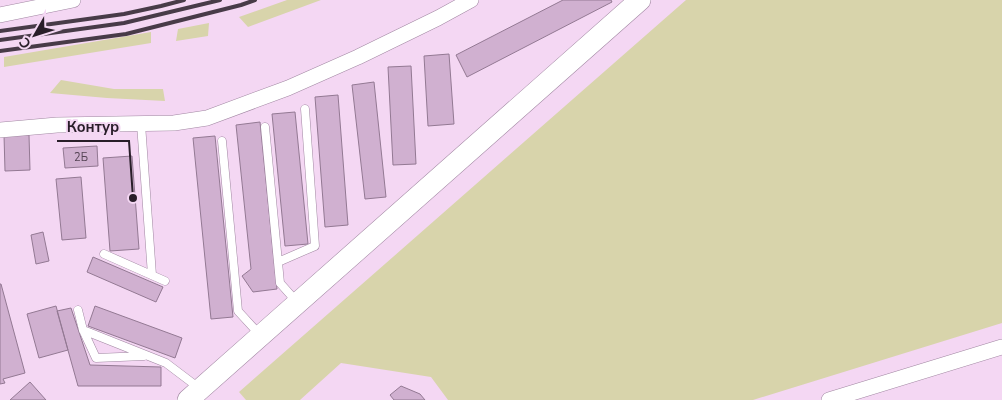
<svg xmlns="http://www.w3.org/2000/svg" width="1002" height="400" viewBox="0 0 1002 400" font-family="'Nunito Sans',sans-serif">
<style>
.green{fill:#d8d4ab}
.building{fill:#d0b0d0;stroke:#937993}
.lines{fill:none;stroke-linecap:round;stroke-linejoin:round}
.lane-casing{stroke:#a187a2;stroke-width:9}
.street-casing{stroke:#a187a2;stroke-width:16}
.secondary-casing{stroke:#a187a2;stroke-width:22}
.lane{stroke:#fff;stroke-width:8}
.street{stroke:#fff;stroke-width:15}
.secondary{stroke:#fff;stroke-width:21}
.rail{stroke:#483b48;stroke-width:4}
.labels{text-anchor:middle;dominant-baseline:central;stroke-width:4;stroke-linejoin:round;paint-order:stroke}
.number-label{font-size:11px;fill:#534253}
.leader{fill:none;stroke:#291e29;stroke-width:2}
.callout-dot{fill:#291e29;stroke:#f4d7f3;stroke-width:2}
.callout-label{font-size:15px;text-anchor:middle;font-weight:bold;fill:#291e29;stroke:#f4d7f3;stroke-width:4;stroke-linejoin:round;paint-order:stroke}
</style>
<rect width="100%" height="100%" fill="#f4d7f3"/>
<!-- green -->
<path class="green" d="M 287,0 L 321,0 L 248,27 L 239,17 Z
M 686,0 L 1002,0 L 1002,323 L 753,400 L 448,400 L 431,377 L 341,363 L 300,400 L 246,400 L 239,392 Z
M 209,23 L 208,36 L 176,41 L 178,29 Z
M 151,32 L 151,43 L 4,67 L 4,57 Z
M 61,80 L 114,89 L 163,89 L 165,101 L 107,98 L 50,93 Z"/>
<!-- building -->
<path class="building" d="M 563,0 L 611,0 L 612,2 L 467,77 L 456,55 Z
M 449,54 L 454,124 L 428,126 L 424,56 Z
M 411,66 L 416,164 L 393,165 L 388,67 Z
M 374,82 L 386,197 L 365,199 L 352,85 Z
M 338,95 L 348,225 L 325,227 L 315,97 Z
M 295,112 L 308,244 L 285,246 L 272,114 Z
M 260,122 L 277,289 L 253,292 L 242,276 L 251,269 L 236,125 Z
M 4,135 L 29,135 L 30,170 L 5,171 Z
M 215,136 L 233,317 L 211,319 L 193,138 Z
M 97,146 L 98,166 L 65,168 L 63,148 Z
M 132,156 L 139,249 L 110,251 L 103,158 Z
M 81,177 L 86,238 L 62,240 L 56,179 Z
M 43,232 L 49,261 L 36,264 L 31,235 Z
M 93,257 L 163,287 L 156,302 L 87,272 Z
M 0,284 L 1,284 L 25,373 L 3,379 L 5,383 L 0,384 Z
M 56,306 L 68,350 L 39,358 L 27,314 Z
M 95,306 L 182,338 L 175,358 L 88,326 Z
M 71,308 L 90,365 L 161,367 L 161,386 L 78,386 L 57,311 Z
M 30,382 L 46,400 L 10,400 Z
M 401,386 L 420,394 L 425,400 L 394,400 L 390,395 Z"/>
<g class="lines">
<defs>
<path id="lane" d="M 141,124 L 152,275
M 265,127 L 280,283 L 296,301
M 222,141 L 238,311 L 260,335
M 104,254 L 165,281
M 278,262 L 315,246 L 305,109
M 78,310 L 83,330 L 96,358 L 144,356
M 83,330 L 166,363 L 199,388"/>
<path id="street" d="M 0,15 L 73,0
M 0,130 L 57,125 L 174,123 L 207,118 L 288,88 L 358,57 L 438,18 L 471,0
M 829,400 L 1002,347"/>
<path id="secondary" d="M 188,400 L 640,0"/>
</defs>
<!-- lane casing -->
<use href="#lane" class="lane-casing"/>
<!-- street casing -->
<use href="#street" class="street-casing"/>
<!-- secondary casing -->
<use href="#secondary" class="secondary-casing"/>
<!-- lane -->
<use href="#lane" class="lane"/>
<!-- street -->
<use href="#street" class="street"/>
<!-- secondary -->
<use href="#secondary" class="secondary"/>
<!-- rail -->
<path class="rail" d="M 0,31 L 124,14 L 161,6 L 184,0
M 0,40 L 124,23 L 220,0
M 0,51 L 126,34 L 241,5 L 255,0"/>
</g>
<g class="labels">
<!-- number labels -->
<g class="number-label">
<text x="81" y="157">2Б</text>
</g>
</g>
<!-- callouts -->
<path class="leader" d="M133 198L129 141H57"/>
<circle class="callout-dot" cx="133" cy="198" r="5"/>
<g class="callout-label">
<text x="93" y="132">Контур</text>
</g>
<!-- north arrow -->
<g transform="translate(35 35) rotate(231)" stroke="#f4d7f3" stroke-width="4" paint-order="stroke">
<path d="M0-4L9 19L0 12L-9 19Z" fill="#291e29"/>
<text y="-8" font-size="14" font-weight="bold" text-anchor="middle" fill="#291e29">С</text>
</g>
</svg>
